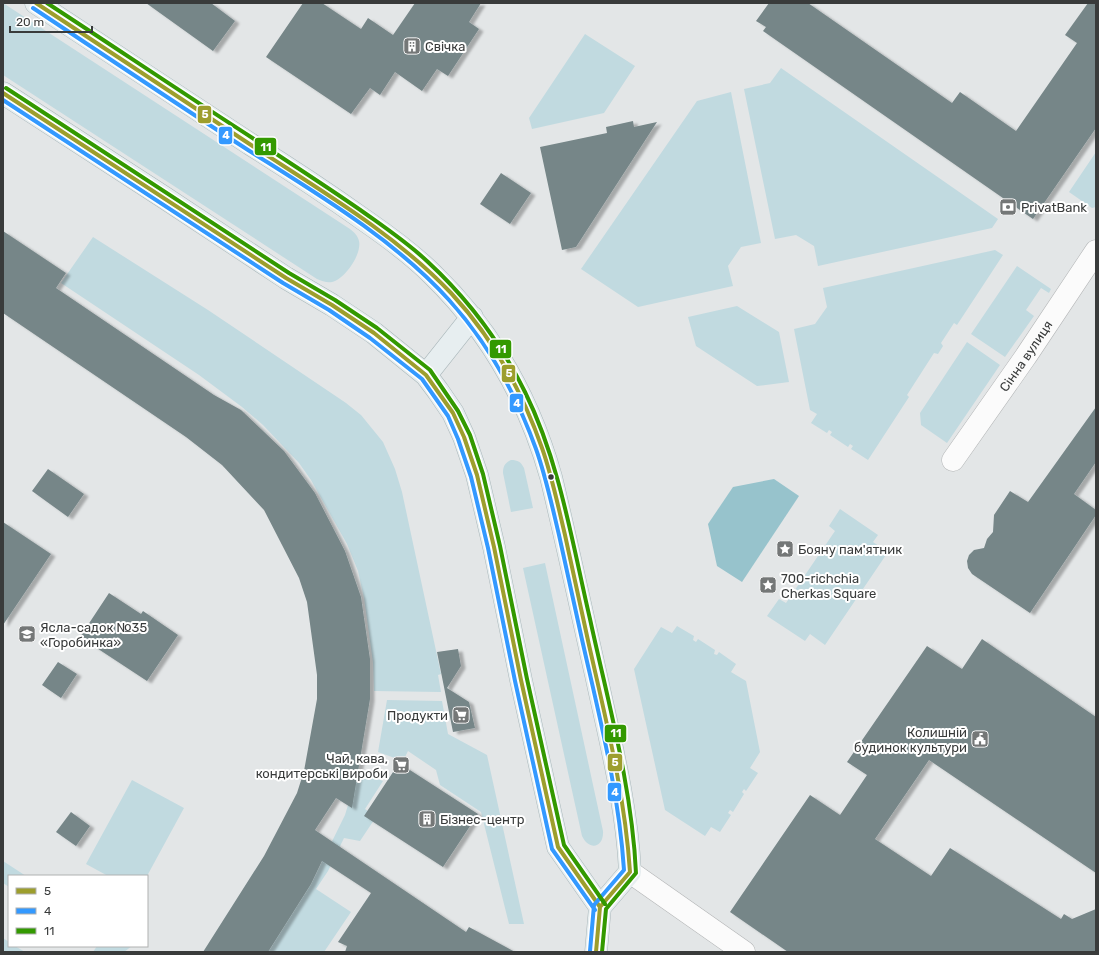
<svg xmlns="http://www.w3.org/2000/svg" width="1099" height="955" viewBox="0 0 1099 955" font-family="Rubik,sans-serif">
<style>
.green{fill:#c1dae0}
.water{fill:#97c3cc}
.building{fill:#768688;filter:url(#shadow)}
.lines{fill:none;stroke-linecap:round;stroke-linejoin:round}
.minor-casing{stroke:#b3b5b6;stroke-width:23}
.major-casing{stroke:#aab7ba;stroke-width:23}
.minor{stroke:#fbfbfb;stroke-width:22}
.major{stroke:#e7eef0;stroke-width:22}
.bus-1-casing{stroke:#fff;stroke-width:7}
.bus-2-casing{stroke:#fff;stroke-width:7}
.bus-3-casing{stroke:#fff;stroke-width:7}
.bus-1{stroke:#9d9e2d;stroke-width:4}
.bus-2{stroke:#39f;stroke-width:4}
.bus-3{stroke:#390;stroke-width:4}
.bus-dot{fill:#393b3b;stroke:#fff;stroke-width:1.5}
.labels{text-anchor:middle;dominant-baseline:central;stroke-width:4;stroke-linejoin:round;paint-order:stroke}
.poi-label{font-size:13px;fill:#393b3b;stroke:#fff;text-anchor:start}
.street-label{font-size:13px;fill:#393b3b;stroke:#fff}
.line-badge{stroke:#fff;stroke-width:1.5}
.badge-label{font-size:11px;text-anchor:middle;font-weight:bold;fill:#fff}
</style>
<defs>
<filter id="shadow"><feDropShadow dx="4.5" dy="2.5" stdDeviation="1" flood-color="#0004"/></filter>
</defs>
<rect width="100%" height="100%" fill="#e3e6e7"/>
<!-- green -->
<path class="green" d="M 3,3 L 350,229 C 354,232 358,236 359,241 C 362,254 345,279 332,282 C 327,283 322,281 317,279 L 3,75 Z
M 585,34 L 635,66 L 604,113 L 532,129 L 529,118 Z
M 781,68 L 998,219 L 992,228 L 818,266 L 814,246 L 796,235 L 775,239 L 744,89 L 770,83 Z
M 731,92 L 761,243 L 741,247 L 728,266 L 733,286 L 638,307 L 581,269 L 697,101 Z
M 1096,152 L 1096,207 L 1092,208 L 1069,192 Z
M 93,237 L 208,310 L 346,403 L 361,415 L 383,442 L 395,469 L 402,492 L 441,674 L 438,675 L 441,692 L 374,691 L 373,663 L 364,598 L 358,571 L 347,544 L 334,521 L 311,480 L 299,463 L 263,425 L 242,407 L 199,375 L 61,283 Z
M 995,250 L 1003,255 L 957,325 L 954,323 L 941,343 L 943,346 L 938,354 L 934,353 L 907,395 L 909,397 L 868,460 L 851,449 L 853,446 L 850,444 L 848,447 L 830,435 L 832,432 L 829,430 L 827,433 L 811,423 L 817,414 L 810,410 L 794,329 L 815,324 L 827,307 L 823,288 Z
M 1017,266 L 1051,289 L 1049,293 L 1041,288 L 1026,310 L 1034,316 L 1005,357 L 971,334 Z
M 737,306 L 779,332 L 789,382 L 757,386 L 696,346 L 688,317 Z
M 967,342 L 1000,365 L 947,443 L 921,425 L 920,413 Z
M 511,460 C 518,460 521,462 524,468 L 533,508 L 511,512 L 503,473 C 503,466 505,463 511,460 Z
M 840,509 L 878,535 L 873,542 L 888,552 L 825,645 L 810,634 L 805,641 L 767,616 L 779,599 L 786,603 L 835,531 L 829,526 Z
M 545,563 L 603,831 C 604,848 589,851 582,836 L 523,568 Z
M 677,626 L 694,636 L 693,640 L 696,642 L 698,639 L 715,650 L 714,654 L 717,655 L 719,652 L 736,664 L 731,672 L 746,681 L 760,752 L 750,768 L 758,773 L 746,791 L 744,789 L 742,792 L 744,794 L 733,812 L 730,810 L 728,813 L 731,815 L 720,832 L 711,827 L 705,836 L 665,810 L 634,669 L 661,627 L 672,633 Z
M 387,700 L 442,701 L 448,734 L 487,755 L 524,924 L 509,924 L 481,812 L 440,785 L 436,770 L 408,751 L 403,761 L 378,752 Z
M 358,772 L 383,781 L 365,809 L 376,817 L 360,841 L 344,838 L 328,871 L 316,889 L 351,912 L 324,952 L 268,952 L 311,884 L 345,815 Z
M 132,780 L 184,808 L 147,876 L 108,876 L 86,864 Z
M 3,861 L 26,876 L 9,876 L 9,887 L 3,883 Z
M 3,938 L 9,942 L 9,946 L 15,946 L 25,952 L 3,952 Z
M 97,946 L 132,946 L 124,952 L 93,952 Z"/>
<!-- water -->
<path class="water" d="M 774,479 L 799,496 L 742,582 L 717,566 L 708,524 L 733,487 Z"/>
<!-- building -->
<path class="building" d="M 146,3 L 211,3 L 235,21 L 213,51 Z
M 303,3 L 322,3 L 361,29 L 368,18 L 393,35 L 415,3 L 481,3 L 469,22 L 479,29 L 448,76 L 437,69 L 422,91 L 395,72 L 380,95 L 370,88 L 351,114 L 266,57 Z
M 769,3 L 808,3 L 952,103 L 960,92 L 1016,131 L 1077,43 L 1065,35 L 1088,3 L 1096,3 L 1096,128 L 1033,219 L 763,31 L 766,27 L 756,21 Z
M 633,121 L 634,127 L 657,122 L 576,247 L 562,250 L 540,147 L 607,133 L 606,127 Z
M 501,173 L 531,193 L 510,224 L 480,204 Z
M 3,231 L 66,273 L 56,288 L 214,395 L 241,410 L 284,451 L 315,493 L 345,551 L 361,597 L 370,659 L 370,699 L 352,808 L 336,798 L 315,830 L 466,932 L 469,927 L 515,952 L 345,952 L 347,946 L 338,942 L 371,893 L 322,861 L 311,884 L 268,952 L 203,952 L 264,856 L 297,793 L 304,771 L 317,699 L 317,675 L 307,602 L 299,578 L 264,510 L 222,465 L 186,437 L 3,313 Z
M 1096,407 L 1096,462 L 1074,494 L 1096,510 L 1096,515 L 1030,613 L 972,574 L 968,568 L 967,561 L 969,555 L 974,550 L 984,548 L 987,539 L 993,532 L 994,515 L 1010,491 L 1028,502 Z
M 48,469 L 84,494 L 68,517 L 32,491 Z
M 3,522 L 51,554 L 3,625 Z
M 109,593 L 141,614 L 143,611 L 178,635 L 147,681 L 80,637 Z
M 982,639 L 1096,717 L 1096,873 L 929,760 L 875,839 L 931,876 L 950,848 L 1061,919 L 1064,914 L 1072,919 L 1096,909 L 1096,952 L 788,952 L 730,912 L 810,795 L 840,815 L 867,775 L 847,762 L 927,646 L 962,669 Z
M 458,649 L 461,666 L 447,688 L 469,702 L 475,728 L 453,732 L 437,652 Z
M 58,662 L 77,674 L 61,698 L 42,685 Z
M 399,763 L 478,814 L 443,867 L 364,816 Z
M 71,812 L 90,826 L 76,846 L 56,832 Z"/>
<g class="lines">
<defs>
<g id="minor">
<path id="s1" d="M 953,460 L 1026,356 L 1096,251"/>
<path d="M 630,872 L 744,952"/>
</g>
<path id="major" d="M 36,3 C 107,50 179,97 250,144 C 290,169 329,195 367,222 C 390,238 413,255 432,274 C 491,331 529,399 551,477 C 567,543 581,609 596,675 C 610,740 627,805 630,872 L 600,907 L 596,952
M 3,93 L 165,198 L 286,278 L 332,305 L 374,333 L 426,375 L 438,391 L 453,413 L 464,437 L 477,475 L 494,547 L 521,680 L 558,847 L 600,907
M 426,375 L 472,317"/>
</defs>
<!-- minor casing -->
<use href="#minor" class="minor-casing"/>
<!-- major casing -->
<use href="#major" class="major-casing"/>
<!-- minor -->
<use href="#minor" class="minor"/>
<!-- major -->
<use href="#major" class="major"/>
<defs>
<path id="bus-1" d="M 36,3 C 107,50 177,96 248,143 C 318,189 393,232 451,293 C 492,337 522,391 542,448 C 552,476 558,506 565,535 C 573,571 581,608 589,645 C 606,720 625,795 630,872 L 600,907 L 596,952
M 3,93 L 286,278 L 332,305 L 374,333 L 426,375 L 453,413 L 464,437 L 477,475 L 494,547 L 521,680 L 558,847 L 600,907"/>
<path id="bus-2" d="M 33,8 C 104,55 175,103 248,150 C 316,193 394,239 449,300 C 488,343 516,394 536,449 C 546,477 552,506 559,535 C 567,572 575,608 583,644 C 600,719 619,793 624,870 L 594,905 L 590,951
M 3,100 L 283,283 L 329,310 L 370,338 L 422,379 L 448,416 L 458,439 L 471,477 L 488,548 L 515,681 L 552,849 L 595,910"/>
<path id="bus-3" d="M 47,3 C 116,48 184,94 254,139 C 291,164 329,188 366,214 C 387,229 409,244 428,262 C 468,299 501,343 525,392 C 560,463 572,542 590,619 C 608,702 632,787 636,873 L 606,909 L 602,952
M 6,88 L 289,273 L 335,300 L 377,328 L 430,370 L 458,411 L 470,435 L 483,474 L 500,546 L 527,679 L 564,845 L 605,904"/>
</defs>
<!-- bus-1 casing -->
<use href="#bus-1" class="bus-1-casing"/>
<!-- bus-2 casing -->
<use href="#bus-2" class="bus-2-casing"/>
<!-- bus-3 casing -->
<use href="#bus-3" class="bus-3-casing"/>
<!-- bus-1 -->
<use href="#bus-1" class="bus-1"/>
<!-- bus-2 -->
<use href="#bus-2" class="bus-2"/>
<!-- bus-3 -->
<use href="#bus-3" class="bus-3"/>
</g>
<!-- icons -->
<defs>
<symbol id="building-square" viewBox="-11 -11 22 22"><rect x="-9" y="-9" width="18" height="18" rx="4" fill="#747777" stroke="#fff"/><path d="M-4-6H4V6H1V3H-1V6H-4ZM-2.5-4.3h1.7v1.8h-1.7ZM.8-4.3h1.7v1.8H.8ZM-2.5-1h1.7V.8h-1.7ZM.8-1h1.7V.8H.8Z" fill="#fff"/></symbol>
<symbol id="bank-square" viewBox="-11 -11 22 22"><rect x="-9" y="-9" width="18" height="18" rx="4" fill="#747777" stroke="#fff"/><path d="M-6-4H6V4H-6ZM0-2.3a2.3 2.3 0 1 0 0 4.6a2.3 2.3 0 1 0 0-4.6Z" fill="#fff"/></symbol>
<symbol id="sight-square" viewBox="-11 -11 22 22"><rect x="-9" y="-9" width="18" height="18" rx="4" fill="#747777" stroke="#fff"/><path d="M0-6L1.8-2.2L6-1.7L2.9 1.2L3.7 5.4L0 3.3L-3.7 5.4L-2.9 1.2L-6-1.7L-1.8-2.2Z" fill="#fff"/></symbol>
<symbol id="school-square" viewBox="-11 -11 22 22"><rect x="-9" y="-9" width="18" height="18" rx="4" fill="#747777" stroke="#fff"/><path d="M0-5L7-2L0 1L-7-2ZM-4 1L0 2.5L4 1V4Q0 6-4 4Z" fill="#fff"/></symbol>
<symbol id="supermarket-square" viewBox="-11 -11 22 22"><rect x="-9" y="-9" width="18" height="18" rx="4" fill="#747777" stroke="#fff"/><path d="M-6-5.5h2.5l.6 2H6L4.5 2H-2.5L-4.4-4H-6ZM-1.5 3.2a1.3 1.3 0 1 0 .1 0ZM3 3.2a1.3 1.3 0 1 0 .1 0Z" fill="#fff"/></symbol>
<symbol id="civic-square" viewBox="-11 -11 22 22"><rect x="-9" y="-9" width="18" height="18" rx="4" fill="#747777" stroke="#fff"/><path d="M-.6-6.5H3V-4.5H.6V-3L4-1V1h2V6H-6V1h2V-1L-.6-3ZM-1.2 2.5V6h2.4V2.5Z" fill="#fff"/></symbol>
</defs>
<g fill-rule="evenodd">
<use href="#building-square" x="402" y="36" width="20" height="20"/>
<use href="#bank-square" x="998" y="197" width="20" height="20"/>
<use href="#sight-square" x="775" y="539" width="20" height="20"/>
<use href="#sight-square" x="758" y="575" width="20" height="20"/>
<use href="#school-square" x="17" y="624" width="20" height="20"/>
<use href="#supermarket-square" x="451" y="705" width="20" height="20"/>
<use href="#civic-square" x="970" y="729" width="20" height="20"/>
<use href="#supermarket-square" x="391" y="755" width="20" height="20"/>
<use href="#building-square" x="417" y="809" width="20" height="20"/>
</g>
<!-- markers -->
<circle class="bus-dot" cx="551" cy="477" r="3.5"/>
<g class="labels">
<!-- poi labels -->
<g class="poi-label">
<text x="425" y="46">Свічка</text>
<text x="1021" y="207">PrivatBank</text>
<text x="798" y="549">Бояну пам'ятник</text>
<text x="781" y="578">700-richchia<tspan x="781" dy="15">Cherkas Square</tspan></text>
<text x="40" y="627">Ясла-садок №35<tspan x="40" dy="15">«Горобинка»</tspan></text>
<text x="448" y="715" text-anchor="end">Продукти</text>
<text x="967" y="732" text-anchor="end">Колишній<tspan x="967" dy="15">будинок культури</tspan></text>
<text x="388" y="758" text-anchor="end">Чай, кава,<tspan x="388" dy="15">кондитерські вироби</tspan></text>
<text x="440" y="819">Бізнес-центр</text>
</g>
<!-- street labels -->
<g class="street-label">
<text stroke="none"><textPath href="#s1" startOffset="127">Сінна вулиця</textPath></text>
</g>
</g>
<g class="line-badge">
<rect x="197" y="105" width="15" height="19" rx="4" fill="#9d9e2d"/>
<rect x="218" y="126" width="15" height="19" rx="4" fill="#39f"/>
<rect x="254" y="137" width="23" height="19" rx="4" fill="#390"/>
<rect x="489" y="339" width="23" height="20" rx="4" fill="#390"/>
<rect x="501" y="364" width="15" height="19" rx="4" fill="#9d9e2d"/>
<rect x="509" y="393" width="15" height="20" rx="4" fill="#39f"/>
<rect x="604" y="724" width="23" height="19" rx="4" fill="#390"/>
<rect x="607" y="753" width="16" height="19" rx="4" fill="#9d9e2d"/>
<rect x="607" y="782" width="15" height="20" rx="4" fill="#39f"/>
</g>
<g class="badge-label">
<text x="205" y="118">5</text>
<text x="226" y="139">4</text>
<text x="266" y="151">11</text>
<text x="501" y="353">11</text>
<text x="509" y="377">5</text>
<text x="517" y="407">4</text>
<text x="616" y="737">11</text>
<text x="615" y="766">5</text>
<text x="615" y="796">4</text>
</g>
<!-- border -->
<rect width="1099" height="955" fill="none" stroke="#393b3b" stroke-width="8"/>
<!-- legend -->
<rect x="8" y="875" width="140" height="72" fill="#ffffff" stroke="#b0b1b1"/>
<rect x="16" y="888" width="20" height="6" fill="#9d9e2d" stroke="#b0b1b1"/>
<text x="44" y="895" font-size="12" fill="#393b3b">5</text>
<rect x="16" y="908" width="20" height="6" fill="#3399ff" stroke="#b0b1b1"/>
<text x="44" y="915" font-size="12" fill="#393b3b">4</text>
<rect x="16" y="928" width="20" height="6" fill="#339900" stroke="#b0b1b1"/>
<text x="44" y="935" font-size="12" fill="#393b3b">11</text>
<!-- scale -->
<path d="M10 26v6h82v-6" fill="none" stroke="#393b3b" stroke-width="2"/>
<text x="16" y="26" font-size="12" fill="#393b3b" stroke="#ffffff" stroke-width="3" paint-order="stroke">20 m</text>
</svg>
